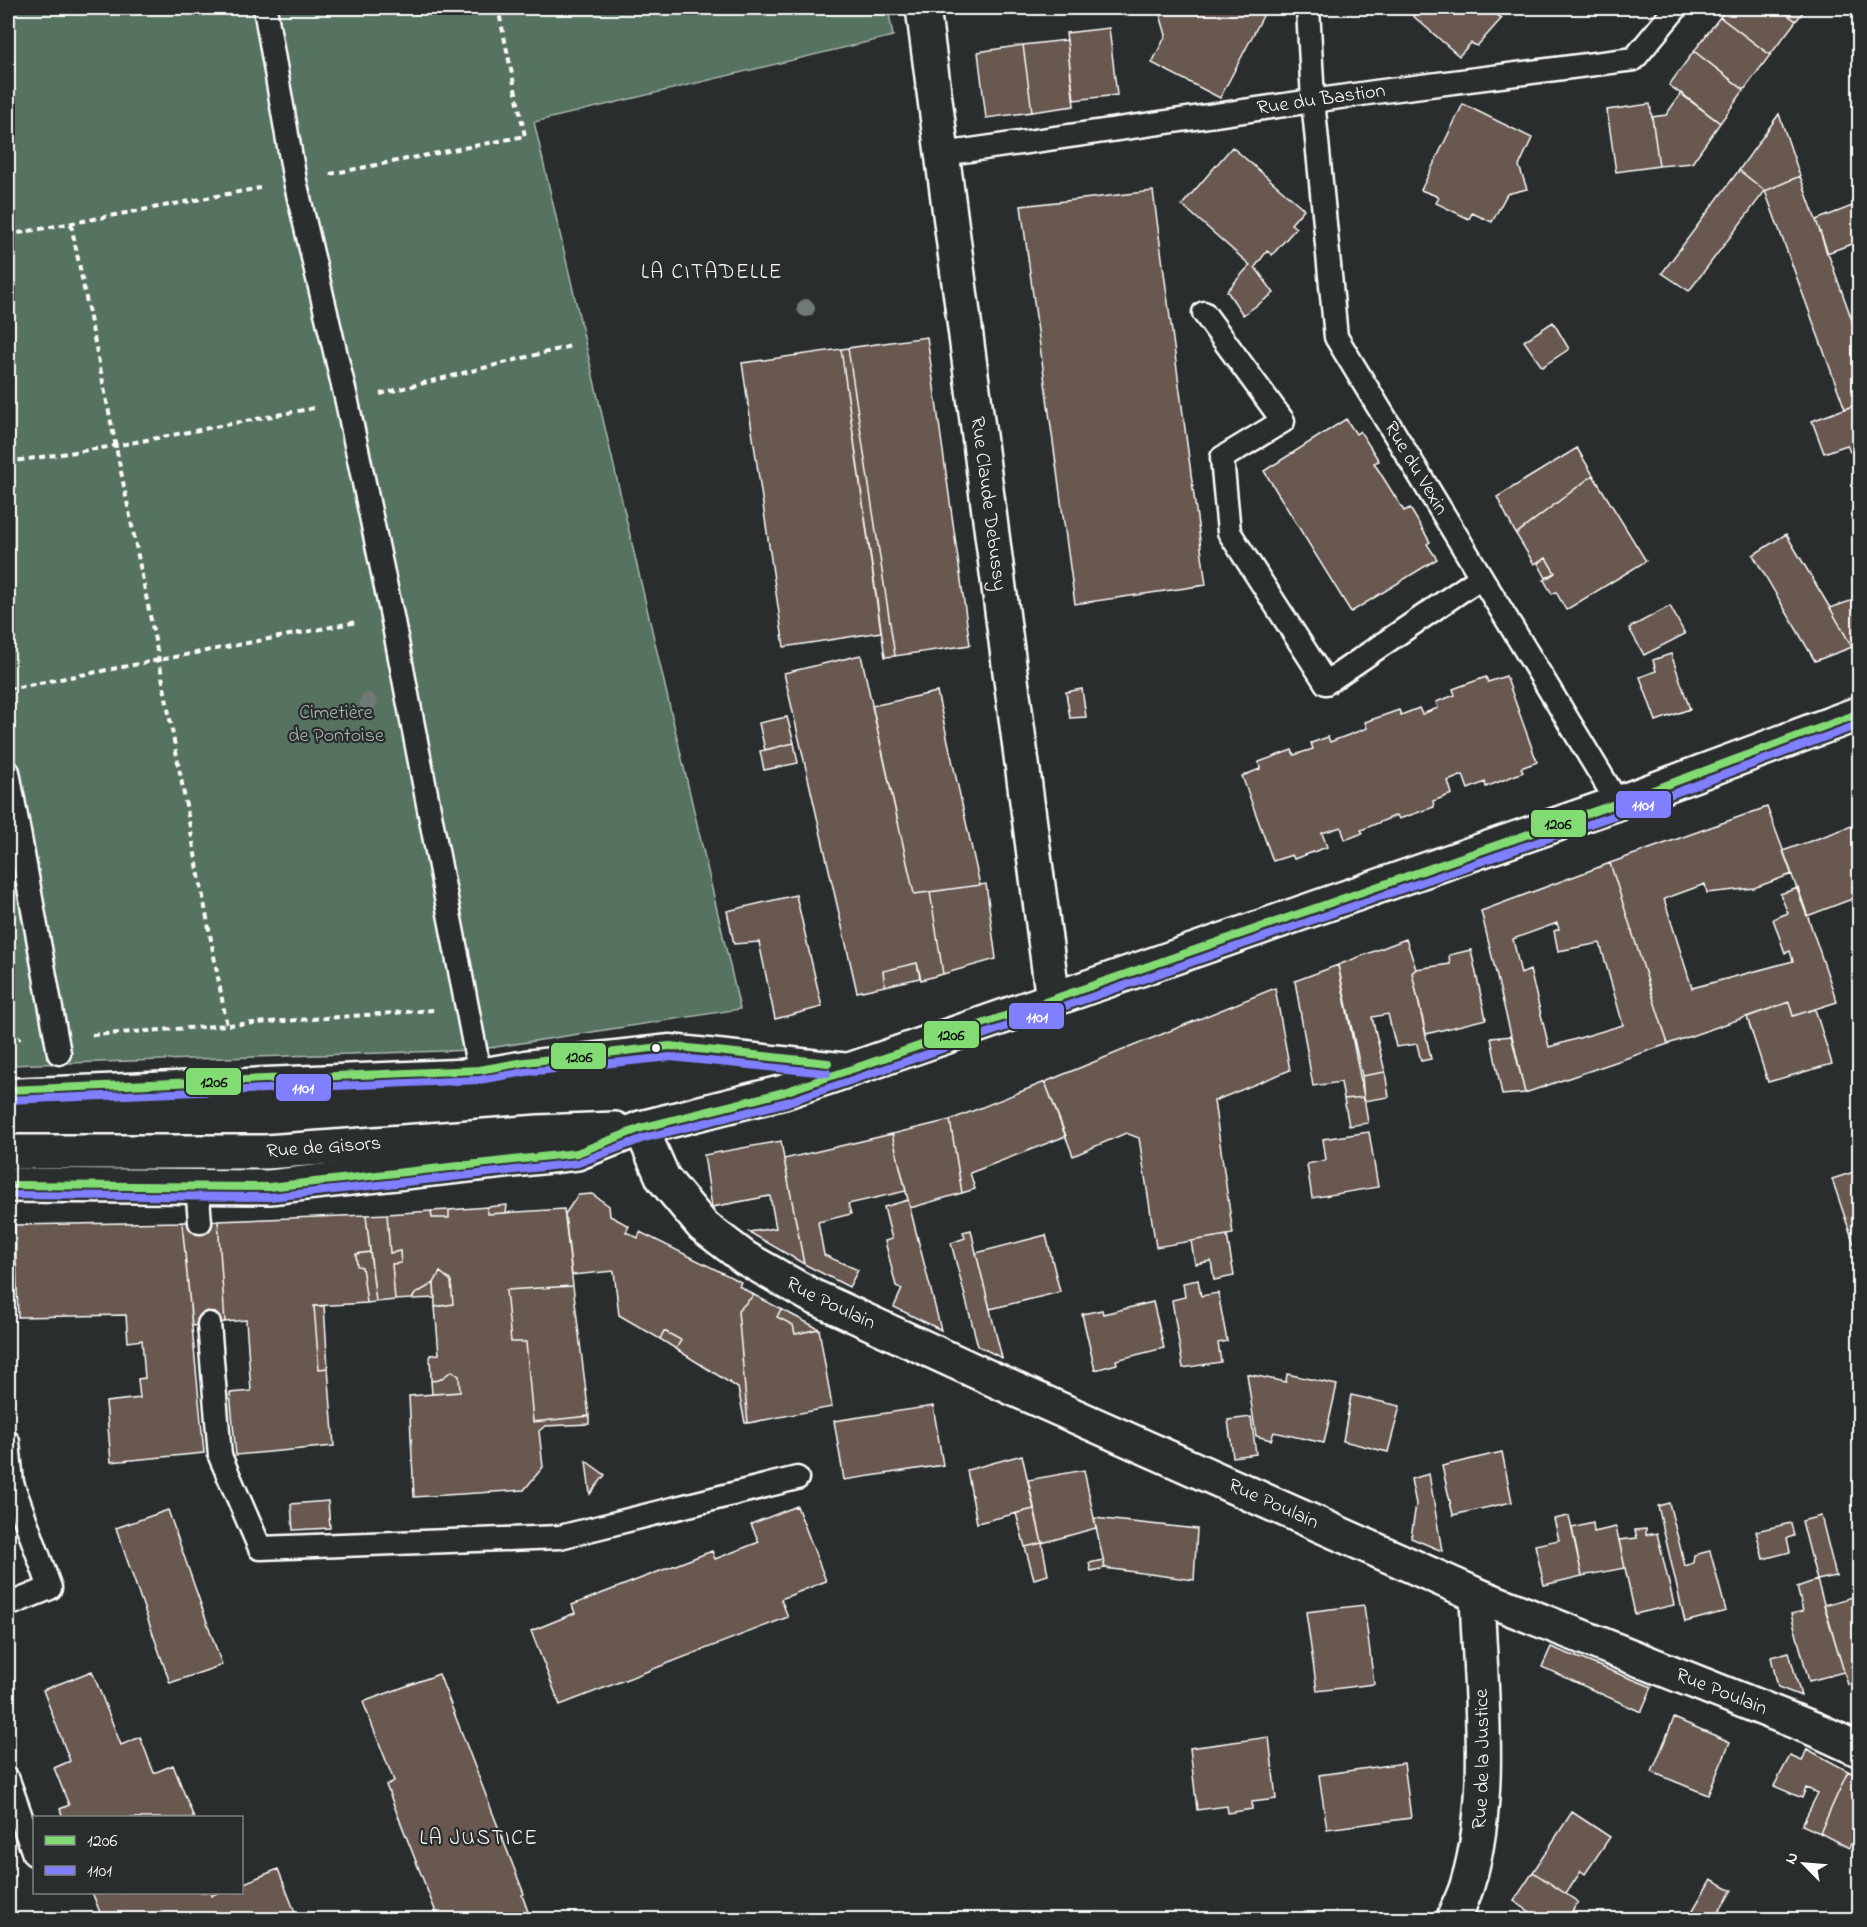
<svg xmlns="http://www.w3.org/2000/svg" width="1867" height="1927" viewBox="0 0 1867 1927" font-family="'Indie Flower',sans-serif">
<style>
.green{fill:#567260;stroke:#aab8b0;stroke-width:1.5}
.building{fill:#685850;stroke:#fff;stroke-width:1.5;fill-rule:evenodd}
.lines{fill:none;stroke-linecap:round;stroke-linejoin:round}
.lane-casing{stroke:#fff;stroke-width:27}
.street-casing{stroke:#fff;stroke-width:38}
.secondary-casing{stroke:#fff;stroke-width:38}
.path{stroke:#fff;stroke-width:4;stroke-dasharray:6 4.5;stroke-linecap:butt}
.lane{stroke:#2a2d2e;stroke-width:22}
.street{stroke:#2a2d2e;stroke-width:33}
.secondary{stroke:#2a2d2e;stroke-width:33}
.bus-1-casing{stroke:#2a2d2e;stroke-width:12}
.bus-2-casing{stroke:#2a2d2e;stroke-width:12}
.bus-1{stroke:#82dc73;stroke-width:8}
.bus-2{stroke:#8080ff;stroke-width:8}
.tree{fill:#707976}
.bus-dot{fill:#fff;stroke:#2a2d2e;stroke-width:2}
.labels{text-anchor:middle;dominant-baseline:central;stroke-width:4.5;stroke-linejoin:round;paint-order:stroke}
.street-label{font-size:20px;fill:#fff;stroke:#2a2d2e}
.park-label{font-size:20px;fill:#aab8b0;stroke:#2a2d2e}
.neighbourhood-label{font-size:21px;letter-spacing:1.5px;fill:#fff;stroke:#2a2d2e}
.line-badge{stroke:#2a2d2e;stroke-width:2}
.badge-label{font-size:16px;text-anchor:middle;font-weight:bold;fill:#fff}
.pale-badge-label{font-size:16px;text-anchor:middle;font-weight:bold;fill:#111}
</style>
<rect width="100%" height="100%" fill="#2a2d2e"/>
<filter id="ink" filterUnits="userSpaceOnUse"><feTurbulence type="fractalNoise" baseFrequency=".0167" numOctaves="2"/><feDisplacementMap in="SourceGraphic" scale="12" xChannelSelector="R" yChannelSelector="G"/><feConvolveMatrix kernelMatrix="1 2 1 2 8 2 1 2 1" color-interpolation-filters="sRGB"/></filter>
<g filter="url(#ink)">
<!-- green -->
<path class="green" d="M 8,8 L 888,8 L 893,36 L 534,122 L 740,1009 L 476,1050 L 8,1065 Z"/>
<!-- building -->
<path class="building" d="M 1180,8 L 1249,8 L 1264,14 L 1220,98 L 1152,63 L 1166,35 L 1159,11 Z
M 1404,8 L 1504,8 L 1497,15 L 1502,18 L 1477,46 L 1471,43 L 1459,56 Z
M 1727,8 L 1778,8 L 1796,21 L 1770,55 L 1720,17 Z
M 1778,8 L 1806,8 L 1796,21 Z
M 1720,17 L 1770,55 L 1744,90 L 1694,51 Z
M 1109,28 L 1117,95 L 1074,100 L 1066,33 Z
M 1067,40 L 1074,106 L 1032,112 L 1023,45 Z
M 1023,45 L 1032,112 L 986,118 L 978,52 Z
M 1694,51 L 1744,90 L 1720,123 L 1669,85 Z
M 1681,93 L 1720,123 L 1692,163 L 1659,166 L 1652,117 L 1666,115 Z
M 1463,104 L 1532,138 L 1519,166 L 1527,189 L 1507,194 L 1492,222 L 1472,213 L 1469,219 L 1436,203 L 1439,197 L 1421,190 Z
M 1650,104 L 1659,166 L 1616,172 L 1607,110 Z
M 1779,114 L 1800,176 L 1765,191 L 1739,170 Z
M 1232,147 L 1304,209 L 1291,224 L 1296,228 L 1272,255 L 1267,251 L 1255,267 L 1274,293 L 1243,315 L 1227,291 L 1250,265 L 1182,205 Z
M 1739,170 L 1765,191 L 1689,291 L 1662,273 Z
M 1800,176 L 1860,342 L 1860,403 L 1845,409 L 1765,191 Z
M 1153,191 L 1206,585 L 1075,604 L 1021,206 Z
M 1860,203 L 1860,241 L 1827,253 L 1816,220 Z
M 1553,322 L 1569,349 L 1542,367 L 1524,341 Z
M 927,337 L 970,645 L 895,656 L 848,348 Z
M 848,348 L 895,656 L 885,657 L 841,349 Z
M 841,349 L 881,632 L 784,647 L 742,363 Z
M 1860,403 L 1860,448 L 1850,452 L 1847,445 L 1824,453 L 1812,421 Z
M 1346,419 L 1356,434 L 1360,431 L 1379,461 L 1374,463 L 1404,511 L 1410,508 L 1430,542 L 1427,544 L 1437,559 L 1351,612 L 1264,471 Z
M 1577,448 L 1593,475 L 1516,534 L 1497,497 Z
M 1593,475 L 1646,561 L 1566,610 L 1556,592 L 1552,594 L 1544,580 L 1555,573 L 1546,558 L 1534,564 L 1516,534 Z
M 1786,534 L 1830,608 L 1852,647 L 1815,661 L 1753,555 Z
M 1546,558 L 1555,573 L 1546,578 L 1538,563 Z
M 1859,598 L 1860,644 L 1852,647 L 1830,608 Z
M 1670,606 L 1685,634 L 1644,655 L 1629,628 Z
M 1671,654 L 1690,709 L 1656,721 L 1640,677 L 1656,671 L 1653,660 Z
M 861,655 L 914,894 L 930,892 L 943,974 L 921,980 L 917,963 L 883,971 L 885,986 L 857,992 L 784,673 Z
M 1506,676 L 1537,762 L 1521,768 L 1523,772 L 1486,787 L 1485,782 L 1468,789 L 1463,775 L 1448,781 L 1452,794 L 1433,801 L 1434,807 L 1399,819 L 1397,815 L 1361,830 L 1363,833 L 1345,840 L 1341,827 L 1322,833 L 1327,847 L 1294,859 L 1292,855 L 1273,861 L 1242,776 L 1260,769 L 1259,762 L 1292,750 L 1294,755 L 1313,749 L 1311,743 L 1328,737 L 1330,742 L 1367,728 L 1365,722 L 1399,710 L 1401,715 L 1419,708 L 1422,714 L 1438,708 L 1436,702 L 1455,695 L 1453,689 L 1486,677 L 1488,682 Z
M 1082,689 L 1086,717 L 1070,718 L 1066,692 Z
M 937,692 L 980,885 L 914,894 L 872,706 Z
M 787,717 L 794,743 L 765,750 L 759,723 Z
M 794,743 L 798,763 L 764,770 L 760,751 Z
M 1767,807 L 1792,874 L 1754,888 L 1707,893 L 1705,884 L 1664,899 L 1692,988 L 1793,961 L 1790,951 L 1785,953 L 1773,919 L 1788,913 L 1780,894 L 1798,888 L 1837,1002 L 1793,1016 L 1789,1002 L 1668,1044 L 1610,863 Z
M 1860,823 L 1860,896 L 1807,916 L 1783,851 Z
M 1610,863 L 1668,1044 L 1525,1093 L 1481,911 ZM 1557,923 L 1559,929 L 1554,931 L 1558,951 L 1600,943 L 1623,1025 L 1549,1047 L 1530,970 L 1521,974 L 1513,939 Z
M 986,884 L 996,959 L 943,974 L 930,892 Z
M 796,895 L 822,1007 L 775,1019 L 759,942 L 734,944 L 727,911 Z
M 1406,939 L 1416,969 L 1412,973 L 1431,1059 L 1421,1061 L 1417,1044 L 1396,1047 L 1388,1014 L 1372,1017 L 1385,1072 L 1362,1076 L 1338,965 Z
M 1471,950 L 1486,1019 L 1426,1034 L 1412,973 L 1416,969 L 1450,964 L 1449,955 Z
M 917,963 L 920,978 L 885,986 L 883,971 Z
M 1338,965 L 1364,1097 L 1344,1099 L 1341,1082 L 1313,1086 L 1295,981 Z
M 1275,988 L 1290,1070 L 1214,1101 L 1233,1234 L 1156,1247 L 1139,1138 L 1126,1133 L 1073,1156 L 1045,1082 Z
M 1789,1002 L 1793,1016 L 1815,1009 L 1832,1064 L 1768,1082 L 1747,1017 Z
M 1512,1036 L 1525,1093 L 1502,1095 L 1491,1038 Z
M 1385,1072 L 1389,1097 L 1364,1101 L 1362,1076 Z
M 1045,1082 L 1066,1136 L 970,1173 L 975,1189 L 962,1193 L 950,1120 Z
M 1364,1097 L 1368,1123 L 1349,1126 L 1344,1099 Z
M 950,1120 L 962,1193 L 910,1208 L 892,1134 Z
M 1369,1132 L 1378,1187 L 1312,1198 L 1307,1164 L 1326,1160 L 1323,1139 Z
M 892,1134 L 906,1191 L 848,1204 L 851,1214 L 818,1222 L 824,1255 L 858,1270 L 849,1287 L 804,1264 L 784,1159 Z
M 781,1141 L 784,1159 L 804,1264 L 749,1232 L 776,1228 L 770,1196 L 712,1207 L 704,1155 Z
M 1860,1170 L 1860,1262 L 1832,1179 Z
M 592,1194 L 609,1206 L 610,1216 L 629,1226 L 626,1232 L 638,1238 L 640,1232 L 741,1282 L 739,1286 L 754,1295 L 738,1311 L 748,1423 L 745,1423 L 738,1388 L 676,1349 L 681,1340 L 664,1331 L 660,1339 L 619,1315 L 614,1271 L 572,1275 L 565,1214 L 578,1195 Z
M 908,1200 L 910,1208 L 941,1330 L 894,1307 L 902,1289 L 896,1286 L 885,1241 L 892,1239 L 884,1207 Z
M 507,1205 L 506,1213 L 487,1214 L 487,1207 Z
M 487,1207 L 487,1214 L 564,1209 L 573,1286 L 506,1290 L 511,1342 L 526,1342 L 533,1422 L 589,1416 L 589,1424 L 545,1426 L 539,1431 L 543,1467 L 524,1490 L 414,1497 L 409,1396 L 460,1392 L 459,1376 L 452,1371 L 439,1380 L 431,1381 L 430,1355 L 439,1354 L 435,1307 L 453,1304 L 451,1281 L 440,1272 L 434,1283 L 415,1294 L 412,1299 L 395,1300 L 392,1264 L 401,1263 L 400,1251 L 390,1253 L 387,1214 L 431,1211 L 432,1218 L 449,1218 L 449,1210 Z
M 449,1210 L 449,1218 L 432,1218 L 431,1211 Z
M 387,1214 L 390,1253 L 400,1251 L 401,1263 L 392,1264 L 395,1300 L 376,1302 L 366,1215 Z
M 366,1215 L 370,1252 L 356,1254 L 357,1266 L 362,1267 L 367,1303 L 314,1306 L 319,1369 L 328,1368 L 334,1446 L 236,1455 L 230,1393 L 251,1391 L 246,1320 L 225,1322 L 218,1221 Z
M 218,1221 L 225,1322 L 192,1326 L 182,1222 Z
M 182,1222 L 204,1453 L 111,1462 L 106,1402 L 140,1398 L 138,1379 L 145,1378 L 142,1340 L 128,1342 L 126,1315 L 18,1317 L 15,1225 Z
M 971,1230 L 976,1253 L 1002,1358 L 978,1346 L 951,1243 L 965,1238 L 963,1232 Z
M 1046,1235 L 1060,1292 L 990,1309 L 976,1253 Z
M 1227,1235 L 1234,1276 L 1214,1280 L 1211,1261 L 1195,1264 L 1191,1241 Z
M 370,1252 L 376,1302 L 367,1303 L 362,1267 L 357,1266 L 356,1254 Z
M 440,1272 L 451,1281 L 453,1304 L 435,1307 L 434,1283 Z
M 1198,1280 L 1201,1296 L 1218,1293 L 1227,1341 L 1218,1343 L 1221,1362 L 1183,1368 L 1172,1300 L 1185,1297 L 1183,1283 Z
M 434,1283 L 435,1298 L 412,1299 L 415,1294 Z
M 573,1286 L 589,1416 L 533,1422 L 526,1342 L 511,1342 L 506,1290 Z
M 754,1295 L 781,1309 L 777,1317 L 793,1325 L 795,1334 L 819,1329 L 832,1407 L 748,1423 L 738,1311 Z
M 1153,1302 L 1164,1348 L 1116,1360 L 1117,1364 L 1095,1370 L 1082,1314 L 1102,1310 L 1103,1314 Z
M 314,1306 L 324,1306 L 328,1368 L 319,1369 Z
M 781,1309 L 819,1329 L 795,1334 L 793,1325 L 777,1317 Z
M 664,1331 L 681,1340 L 676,1349 L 660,1339 Z
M 452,1371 L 459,1376 L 460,1392 L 432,1394 L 431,1381 L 439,1380 Z
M 1247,1374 L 1286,1382 L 1287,1374 L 1337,1385 L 1324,1443 L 1274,1432 L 1271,1440 L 1256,1436 Z
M 1351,1395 L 1400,1406 L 1388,1452 L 1343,1441 Z
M 933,1406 L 943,1465 L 844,1480 L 834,1421 Z
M 1251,1417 L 1256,1454 L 1233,1457 L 1228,1420 Z
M 1502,1452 L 1512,1502 L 1453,1515 L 1442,1466 Z
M 1022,1455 L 1034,1509 L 977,1523 L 967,1470 Z
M 586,1461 L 605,1475 L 590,1494 Z
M 1084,1470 L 1096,1528 L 1042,1543 L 1028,1480 Z
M 1429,1474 L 1442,1551 L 1411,1538 L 1416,1504 L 1411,1479 Z
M 328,1501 L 330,1528 L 293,1530 L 291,1504 Z
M 1669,1503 L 1685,1566 L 1693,1563 L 1694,1555 L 1710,1551 L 1726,1611 L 1685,1622 L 1658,1506 Z
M 797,1506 L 826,1581 L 781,1599 L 788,1617 L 560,1705 L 531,1631 L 575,1613 L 572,1605 L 712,1551 L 715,1559 L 759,1542 L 751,1524 Z
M 1034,1509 L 1042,1543 L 1025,1547 L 1016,1513 Z
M 168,1510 L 222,1665 L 170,1683 L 116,1528 Z
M 1569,1516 L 1582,1576 L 1544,1585 L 1535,1545 L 1559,1540 L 1554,1519 Z
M 1821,1516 L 1836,1576 L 1817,1580 L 1802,1521 Z
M 1094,1518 L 1197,1529 L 1194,1580 L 1105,1568 Z
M 1593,1523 L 1594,1532 L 1616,1527 L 1625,1568 L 1582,1576 L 1572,1528 Z
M 1791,1523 L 1794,1536 L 1787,1538 L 1790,1552 L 1763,1559 L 1756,1531 Z
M 1646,1529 L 1646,1535 L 1657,1533 L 1674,1605 L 1635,1614 L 1619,1540 L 1637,1538 L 1635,1530 Z
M 1042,1543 L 1048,1575 L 1034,1579 L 1025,1547 Z
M 1103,1560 L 1105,1568 L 1091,1571 L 1089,1563 Z
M 1817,1580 L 1844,1672 L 1809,1681 L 1791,1614 L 1803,1611 L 1797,1587 Z
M 1860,1595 L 1860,1683 L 1848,1685 L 1824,1605 Z
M 1364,1605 L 1374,1684 L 1317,1691 L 1306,1612 Z
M 1551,1647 L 1652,1687 L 1641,1712 L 1542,1667 Z
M 1789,1652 L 1801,1696 L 1778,1687 L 1771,1657 Z
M 92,1671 L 121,1745 L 140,1737 L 154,1773 L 173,1765 L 194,1818 L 63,1818 L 60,1809 L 69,1805 L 54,1768 L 70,1761 L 43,1690 Z
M 439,1674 L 524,1894 L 522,1895 L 531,1920 L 439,1920 L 386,1785 L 394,1781 L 363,1702 Z
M 1674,1718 L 1730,1742 L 1708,1795 L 1652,1772 Z
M 1269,1737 L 1276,1799 L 1252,1802 L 1252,1809 L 1228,1813 L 1227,1806 L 1197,1810 L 1190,1748 Z
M 1807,1749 L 1848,1771 L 1820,1833 L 1802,1825 L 1818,1793 L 1806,1788 L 1802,1798 L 1774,1786 L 1790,1756 L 1802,1761 Z
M 1404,1763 L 1411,1818 L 1327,1829 L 1319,1775 Z
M 1848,1771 L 1860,1777 L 1860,1825 L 1849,1848 L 1820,1833 Z
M 1572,1812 L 1610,1837 L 1585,1874 L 1581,1871 L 1566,1894 L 1533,1872 Z
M 278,1869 L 298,1920 L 103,1920 L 92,1892 L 210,1892 L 211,1896 L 219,1892 L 242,1892 L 242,1884 Z
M 1533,1872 L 1578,1902 L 1567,1920 L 1542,1920 L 1514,1901 Z
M 1711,1879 L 1732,1890 L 1714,1920 L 1694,1920 L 1696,1917 L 1690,1915 Z"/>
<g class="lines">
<defs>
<g id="lane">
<path d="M 265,8 L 295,181 L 347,402 L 392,616 L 479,1070"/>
<path id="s1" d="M 1308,8 L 1313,100 L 1336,337 L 1618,803"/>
<path id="s2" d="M 943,154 L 1375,92 L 1634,59 L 1676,8"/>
<path d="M 1204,313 L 1283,421 L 1222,458 L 1229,532 L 1326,683 L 1481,577"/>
<path d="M 8,772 L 59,1053"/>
<path d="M 8,1090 L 479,1070 L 525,1062 L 670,1046 L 850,1065"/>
<path d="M 197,1186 L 200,1222"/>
<path d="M 209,1324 L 220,1456 L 260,1548 L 560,1537 L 797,1478"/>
<path d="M 8,1442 L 12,1483 L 50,1588 L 8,1605"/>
<path d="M 8,1780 L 34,1854"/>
</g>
<g id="street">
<path id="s3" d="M 923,8 L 1053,1000"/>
<path id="s4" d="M 641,1128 L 663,1178 L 703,1226 L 745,1258 L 812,1296 L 1012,1388 L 1477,1595 L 1819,1731 L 1860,1750"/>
<path id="s5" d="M 1453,1920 C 1458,1907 1465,1894 1468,1882 C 1494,1796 1480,1685 1477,1595"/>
</g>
<g id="secondary">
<path id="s6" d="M 8,1152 L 266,1152 L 539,1132 L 615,1129"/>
<path d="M 8,1185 L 269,1187 L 577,1153 L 641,1128 L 784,1092 L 861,1066 L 1618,803 L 1860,713"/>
</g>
</defs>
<!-- lane casing -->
<use href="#lane" class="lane-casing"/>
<!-- street casing -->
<use href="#street" class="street-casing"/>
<!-- secondary casing -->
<use href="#secondary" class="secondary-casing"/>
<!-- path -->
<path class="path" d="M 330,174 L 525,136 L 498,8
M 71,224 L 159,660 L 227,1026
M 8,235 L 260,188
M 380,394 L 571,346
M 8,462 L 115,446 L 314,408
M 8,689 L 357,622
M 92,1035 L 434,1010
M 8,1039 L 21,1038"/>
<!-- lane -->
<use href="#lane" class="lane"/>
<!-- street -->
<use href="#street" class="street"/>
<!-- secondary -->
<use href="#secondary" class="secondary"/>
<defs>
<path id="bus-1" d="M 8,1090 L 479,1070 L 525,1062 L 670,1046 L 828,1063
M 8,1185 L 269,1187 L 577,1153 L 641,1128 L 784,1092 L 861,1066 L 1618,803 L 1860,713"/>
<path id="bus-2" d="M 8,1100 L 479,1080 L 526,1072 L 670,1057 L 827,1073
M 8,1195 L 270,1197 L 578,1163 L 644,1138 L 787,1102 L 864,1076 L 1621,813 L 1860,724"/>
</defs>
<!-- bus-1 casing -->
<use href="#bus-1" class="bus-1-casing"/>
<!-- bus-2 casing -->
<use href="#bus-2" class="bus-2-casing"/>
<!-- bus-1 -->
<use href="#bus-1" class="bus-1"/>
<!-- bus-2 -->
<use href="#bus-2" class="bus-2"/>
</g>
<!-- trees -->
<g class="tree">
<circle cx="806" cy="308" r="9"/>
<circle cx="368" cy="702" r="9"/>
</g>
</g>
<!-- markers -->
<circle class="bus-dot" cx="656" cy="1048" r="5"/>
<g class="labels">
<!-- street labels -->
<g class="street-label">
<text stroke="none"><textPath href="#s2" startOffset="382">Rue du Bastion</textPath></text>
<text stroke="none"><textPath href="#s1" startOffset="484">Rue du Vexin</textPath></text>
<text stroke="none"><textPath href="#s3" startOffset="500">Rue Claude Debussy</textPath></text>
<text stroke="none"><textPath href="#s6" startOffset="316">Rue de Gisors</textPath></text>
<text stroke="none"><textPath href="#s4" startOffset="267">Rue Poulain</textPath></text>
<text stroke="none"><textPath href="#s4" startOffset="753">Rue Poulain</textPath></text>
<text stroke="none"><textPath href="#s4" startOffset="1239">Rue Poulain</textPath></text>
<text stroke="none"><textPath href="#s5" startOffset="165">Rue de la Justice</textPath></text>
</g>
<!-- park labels -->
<g class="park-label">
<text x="336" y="713">Cimetière<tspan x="336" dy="23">de Pontoise</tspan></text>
</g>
<!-- neighbourhood labels -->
<g class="neighbourhood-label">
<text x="712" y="273">LA CITADELLE</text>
<text x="479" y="1839">LA JUSTICE</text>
</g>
</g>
<g class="line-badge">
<rect x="1615" y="790" width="57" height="29" rx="6" fill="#8080ff"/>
<rect x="1530" y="809" width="57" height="29" rx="6" fill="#82dc73"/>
<rect x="1008" y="1002" width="57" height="28" rx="6" fill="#8080ff"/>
<rect x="923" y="1020" width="57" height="29" rx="6" fill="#82dc73"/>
<rect x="550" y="1042" width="57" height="28" rx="6" fill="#82dc73"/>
<rect x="185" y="1067" width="57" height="29" rx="6" fill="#82dc73"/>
<rect x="275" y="1073" width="57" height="29" rx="6" fill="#8080ff"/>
</g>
<g class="badge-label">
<text x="1643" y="810">1101</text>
<text x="1037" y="1022">1101</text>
<text x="303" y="1093">1101</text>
</g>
<g class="pale-badge-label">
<text x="1558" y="829">1206</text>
<text x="951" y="1040">1206</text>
<text x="579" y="1062">1206</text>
<text x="214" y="1087">1206</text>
</g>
<!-- margin -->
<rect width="1867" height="1927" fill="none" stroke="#2a2d2e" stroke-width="30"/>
<rect x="15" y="15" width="1837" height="1897" fill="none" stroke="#fff" stroke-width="2" filter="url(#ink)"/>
<!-- legend -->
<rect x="33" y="1816" width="210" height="78" fill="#2a2d2e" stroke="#7f8182" stroke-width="1.5"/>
<rect x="45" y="1836" width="30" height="9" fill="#82dc73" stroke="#7f8182" stroke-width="1.5"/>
<text x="87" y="1846" font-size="18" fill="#ffffff">1206</text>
<rect x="45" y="1866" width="30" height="9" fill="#8080ff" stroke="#7f8182" stroke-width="1.5"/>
<text x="87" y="1876" font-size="18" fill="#ffffff">1101</text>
<!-- north arrow -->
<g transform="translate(1804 1864) rotate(295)" stroke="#2a2d2e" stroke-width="4.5" paint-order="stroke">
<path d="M0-4.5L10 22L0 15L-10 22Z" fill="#ffffff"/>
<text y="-9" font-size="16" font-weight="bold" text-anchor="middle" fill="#ffffff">N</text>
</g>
</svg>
